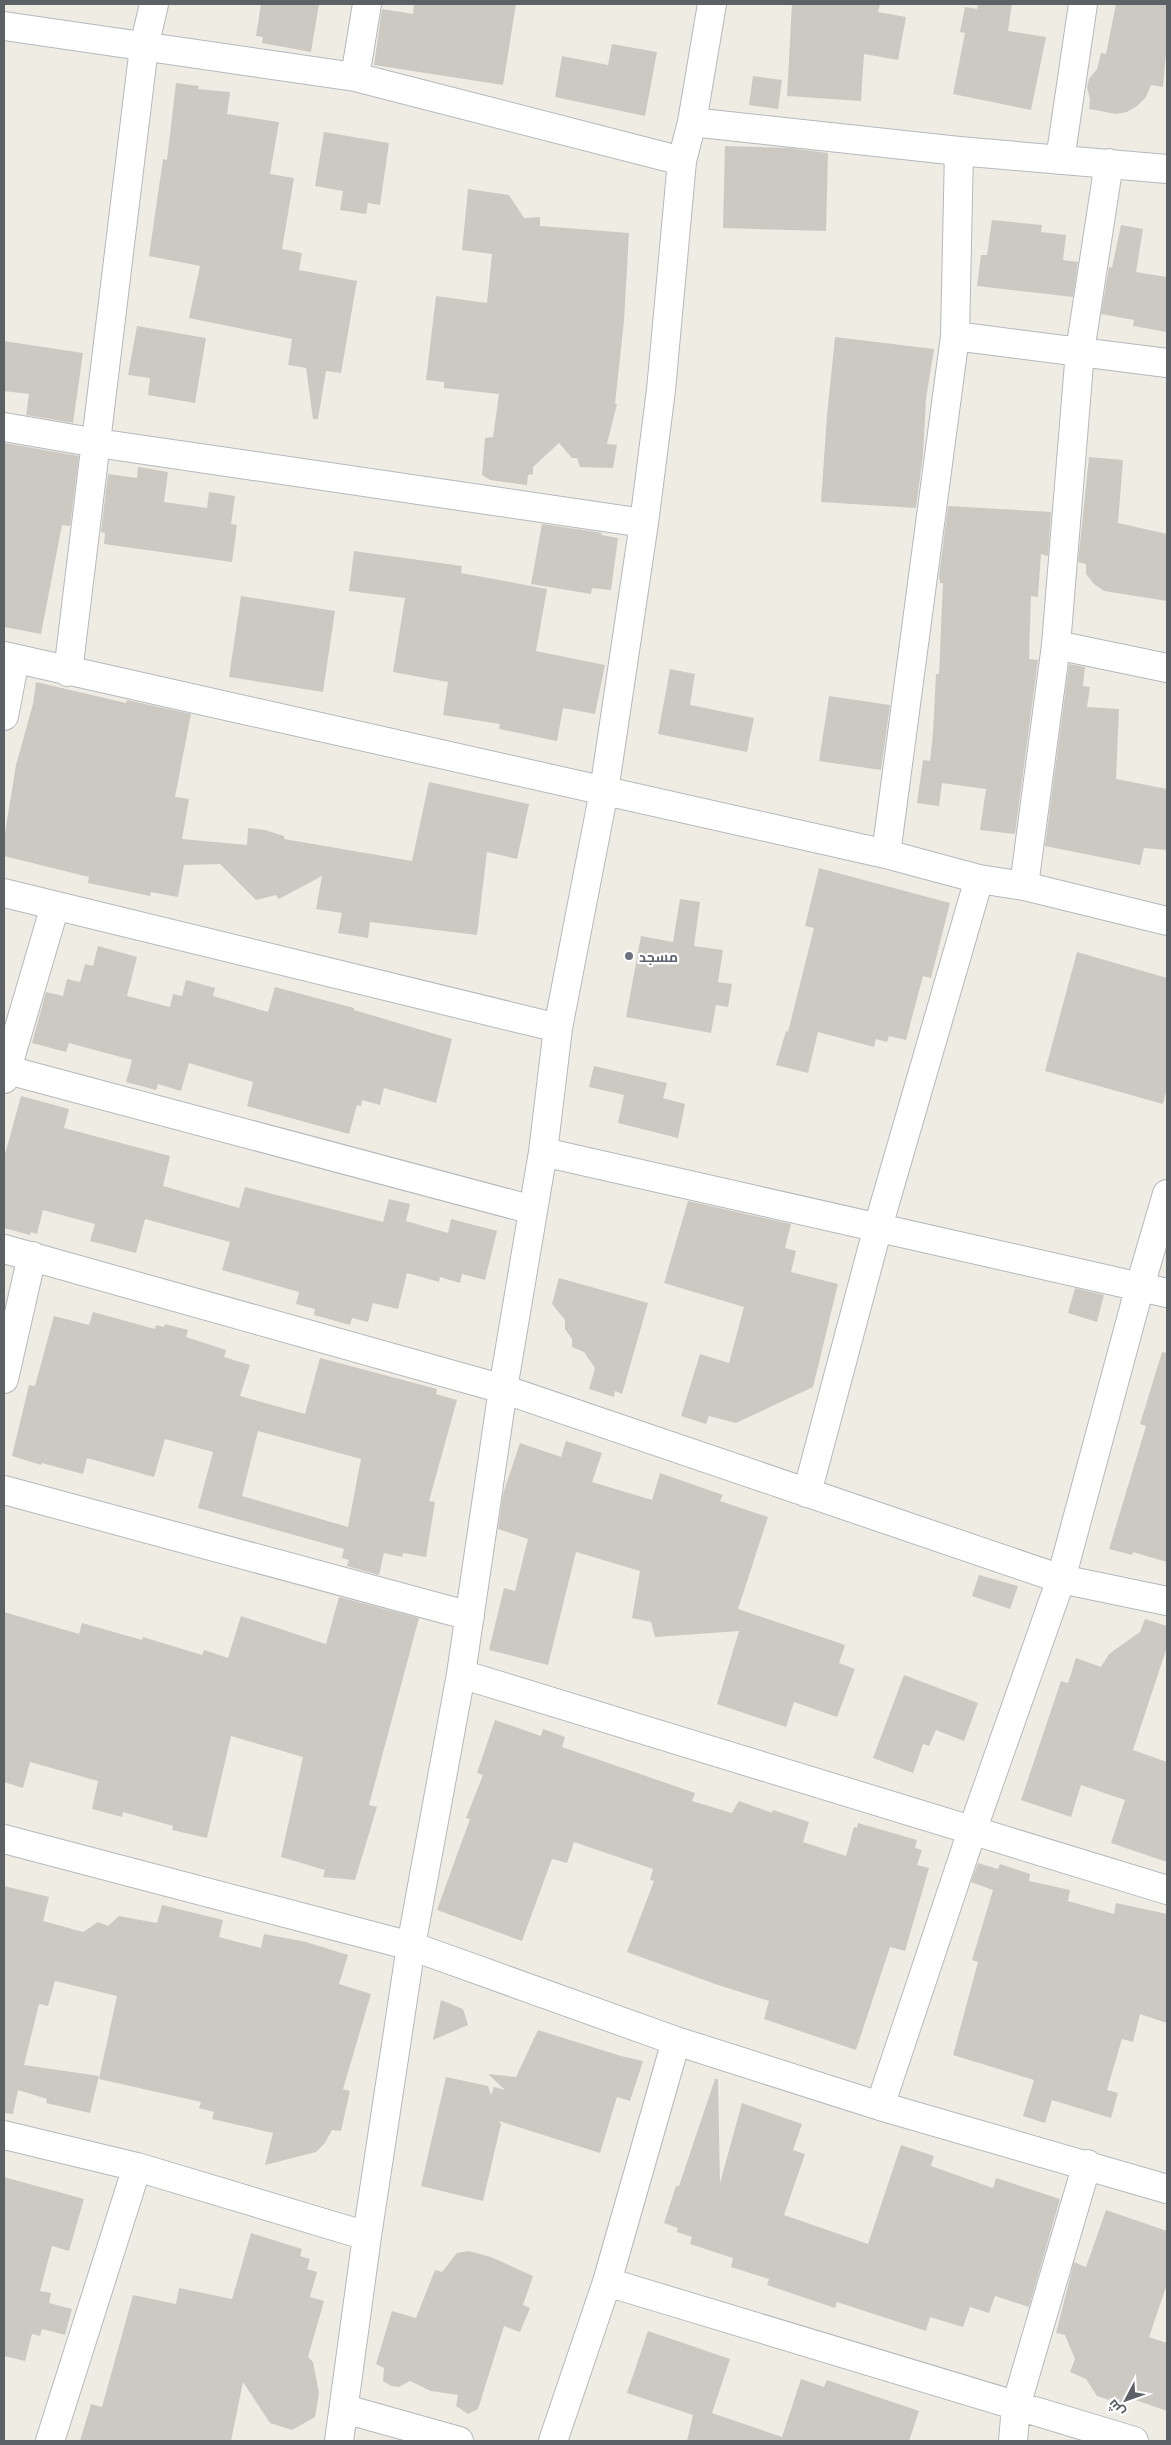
<svg xmlns="http://www.w3.org/2000/svg" width="1171" height="2445" viewBox="0 0 1171 2445" font-family="Inter,Cairo,sans-serif">
<style>
.building{fill:#ccc9c3;fill-rule:evenodd}
.lines{fill:none;stroke-linecap:round;stroke-linejoin:round}
.minor-casing{stroke:#b5b8bc;stroke-width:30}
.minor{stroke:#fff;stroke-width:28}
.worship-dot{fill:#6b7280;stroke:#fff;stroke-width:2}
.labels{text-anchor:middle;dominant-baseline:central;stroke-width:4.5;stroke-linejoin:round;paint-order:stroke}
.worship-label{font-size:14px;font-weight:bold;fill:#5b616d;stroke:#fff;text-anchor:start}
</style>
<rect width="100%" height="100%" fill="#efece4"/>
<!-- building -->
<path class="building" d="M 261,4 L 319,4 L 311,52 L 262,43 L 263,37 L 256,36 Z
M 414,4 L 516,4 L 503,85 L 374,65 L 382,9 L 413,14 Z
M 792,4 L 880,4 L 878,12 L 906,17 L 898,60 L 864,54 L 861,101 L 787,96 Z
M 978,4 L 1012,4 L 1008,31 L 1046,37 L 1031,110 L 953,94 L 965,33 L 960,32 L 965,7 L 977,9 Z
M 1116,4 L 1167,4 L 1167,42 L 1163,87 L 1151,85 L 1146,97 L 1137,106 L 1127,112 L 1116,114 L 1089,109 L 1090,99 L 1087,87 L 1089,79 L 1097,69 L 1101,53 L 1106,54 Z
M 612,44 L 657,52 L 645,116 L 555,97 L 562,56 L 608,65 Z
M 753,76 L 782,80 L 778,109 L 749,105 Z
M 176,83 L 199,86 L 198,89 L 230,92 L 227,114 L 279,122 L 270,174 L 294,178 L 282,249 L 302,253 L 299,270 L 357,281 L 341,373 L 326,371 L 318,419 L 313,419 L 306,368 L 288,365 L 292,339 L 189,318 L 200,266 L 149,256 L 163,159 L 167,160 Z
M 324,132 L 389,143 L 380,205 L 368,203 L 366,214 L 340,210 L 343,191 L 315,186 Z
M 725,146 L 790,148 L 828,153 L 826,231 L 723,228 Z
M 468,189 L 509,195 L 524,218 L 540,217 L 540,226 L 629,233 L 624,321 L 615,404 L 617,404 L 607,444 L 617,445 L 613,468 L 580,467 L 577,458 L 572,458 L 559,443 L 533,467 L 533,474 L 528,475 L 527,485 L 490,480 L 482,475 L 485,438 L 493,437 L 499,394 L 444,388 L 444,382 L 426,380 L 436,296 L 487,303 L 492,254 L 462,250 Z
M 992,220 L 1042,225 L 1041,232 L 1066,235 L 1063,260 L 1078,262 L 1073,297 L 977,286 L 981,255 L 987,255 Z
M 1121,225 L 1143,229 L 1136,272 L 1167,277 L 1167,332 L 1133,326 L 1134,320 L 1101,314 L 1109,267 L 1112,268 Z
M 137,326 L 206,338 L 195,403 L 148,395 L 150,378 L 128,375 Z
M 835,337 L 934,349 L 926,399 L 923,455 L 916,508 L 821,502 L 827,415 Z
M 4,341 L 83,353 L 73,423 L 26,415 L 29,394 L 4,391 Z
M 4,443 L 79,456 L 70,526 L 62,525 L 41,634 L 4,627 Z
M 1089,457 L 1123,460 L 1118,523 L 1167,534 L 1167,601 L 1104,591 L 1094,584 L 1086,574 L 1086,564 L 1078,562 Z
M 138,467 L 168,472 L 164,502 L 207,508 L 209,492 L 235,496 L 231,524 L 237,525 L 232,562 L 104,544 L 105,533 L 101,532 L 108,474 L 137,478 Z
M 948,506 L 1051,512 L 1048,556 L 1041,554 L 1038,597 L 1031,596 L 1029,659 L 1038,660 L 1015,834 L 980,830 L 986,789 L 942,783 L 939,806 L 917,803 L 923,760 L 930,761 L 933,733 L 936,674 L 939,674 L 943,583 L 940,583 L 939,576 Z
M 542,524 L 597,532 L 602,533 L 601,535 L 618,538 L 611,590 L 592,588 L 591,594 L 531,584 Z
M 354,551 L 462,566 L 461,573 L 547,589 L 536,651 L 605,665 L 595,714 L 563,708 L 557,741 L 499,729 L 500,724 L 443,715 L 448,682 L 393,672 L 405,598 L 349,591 Z
M 241,596 L 335,611 L 323,692 L 229,677 Z
M 1069,664 L 1085,667 L 1083,686 L 1090,687 L 1087,707 L 1119,709 L 1116,779 L 1167,789 L 1167,850 L 1144,848 L 1140,865 L 1045,846 Z
M 670,669 L 695,674 L 690,705 L 754,718 L 747,752 L 658,734 Z
M 36,682 L 126,703 L 127,700 L 191,714 L 175,797 L 189,799 L 182,839 L 247,845 L 248,828 L 265,830 L 284,836 L 284,839 L 412,861 L 429,782 L 529,804 L 517,859 L 487,852 L 477,935 L 370,922 L 368,938 L 338,933 L 342,913 L 316,909 L 322,876 L 279,899 L 276,895 L 256,900 L 220,864 L 184,865 L 178,897 L 151,892 L 150,896 L 88,883 L 89,877 L 4,856 L 4,839 L 16,765 L 33,704 Z
M 829,696 L 890,705 L 881,770 L 819,761 Z
M 819,868 L 950,903 L 931,978 L 923,976 L 906,1040 L 889,1036 L 887,1042 L 876,1039 L 874,1047 L 818,1032 L 808,1073 L 776,1065 L 786,1031 L 788,1032 L 814,928 L 805,926 Z
M 680,899 L 700,902 L 694,946 L 723,950 L 718,982 L 732,984 L 728,1007 L 716,1005 L 711,1033 L 626,1017 L 641,936 L 673,942 Z
M 98,946 L 137,957 L 127,996 L 170,1007 L 173,994 L 182,996 L 186,980 L 215,988 L 213,996 L 268,1012 L 275,987 L 354,1008 L 354,1010 L 452,1039 L 436,1103 L 384,1088 L 380,1105 L 362,1100 L 361,1106 L 357,1105 L 349,1134 L 247,1106 L 253,1082 L 189,1063 L 181,1091 L 158,1084 L 156,1090 L 126,1082 L 132,1060 L 69,1043 L 66,1052 L 32,1043 L 46,992 L 63,996 L 67,979 L 80,982 L 85,964 L 93,966 Z
M 1077,952 L 1167,978 L 1167,1088 L 1163,1104 L 1045,1071 Z
M 594,1066 L 667,1083 L 663,1098 L 685,1104 L 678,1138 L 618,1123 L 624,1095 L 589,1087 Z
M 21,1096 L 69,1109 L 64,1128 L 170,1156 L 163,1186 L 239,1208 L 245,1187 L 383,1222 L 389,1199 L 410,1204 L 406,1221 L 448,1233 L 451,1219 L 497,1231 L 485,1280 L 462,1274 L 460,1283 L 440,1277 L 439,1282 L 407,1273 L 398,1309 L 373,1303 L 368,1322 L 352,1318 L 350,1325 L 314,1315 L 315,1309 L 296,1304 L 299,1292 L 222,1270 L 230,1242 L 145,1219 L 136,1253 L 90,1241 L 95,1224 L 43,1210 L 37,1234 L 31,1232 L 30,1235 L 4,1228 L 4,1158 Z
M 688,1201 L 791,1224 L 785,1248 L 796,1251 L 791,1272 L 838,1284 L 813,1387 L 736,1423 L 709,1416 L 706,1424 L 681,1416 L 700,1354 L 729,1363 L 744,1307 L 664,1283 Z
M 559,1278 L 648,1303 L 622,1394 L 615,1391 L 614,1397 L 589,1389 L 595,1368 L 584,1352 L 572,1347 L 572,1339 L 565,1329 L 565,1320 L 552,1304 Z
M 1075,1288 L 1104,1295 L 1097,1322 L 1068,1313 Z
M 93,1312 L 155,1329 L 156,1325 L 164,1327 L 165,1324 L 188,1330 L 186,1337 L 226,1350 L 224,1357 L 250,1365 L 240,1396 L 305,1414 L 320,1358 L 437,1389 L 436,1394 L 457,1400 L 429,1501 L 435,1502 L 426,1557 L 403,1553 L 402,1557 L 384,1553 L 379,1575 L 347,1566 L 349,1560 L 342,1558 L 344,1549 L 198,1508 L 213,1452 L 165,1439 L 154,1477 L 87,1458 L 83,1474 L 42,1463 L 41,1465 L 12,1456 L 29,1385 L 35,1386 L 54,1316 L 89,1325 ZM 258,1431 L 361,1459 L 348,1527 L 242,1496 Z
M 1162,1352 L 1167,1353 L 1167,1562 L 1133,1552 L 1132,1555 L 1109,1549 L 1146,1426 L 1140,1424 Z
M 566,1441 L 602,1453 L 592,1482 L 652,1500 L 660,1473 L 723,1495 L 720,1501 L 768,1517 L 738,1609 L 845,1645 L 839,1663 L 855,1669 L 837,1717 L 794,1702 L 786,1727 L 717,1704 L 739,1631 L 655,1637 L 651,1622 L 632,1618 L 640,1571 L 576,1552 L 548,1665 L 489,1650 L 504,1588 L 515,1591 L 528,1539 L 498,1529 L 503,1494 L 520,1443 L 561,1457 Z
M 979,1575 L 1018,1586 L 1010,1609 L 972,1596 Z
M 339,1597 L 419,1618 L 369,1805 L 377,1807 L 355,1880 L 323,1877 L 325,1870 L 281,1857 L 303,1757 L 231,1736 L 207,1838 L 172,1830 L 173,1826 L 123,1812 L 122,1817 L 92,1809 L 98,1781 L 30,1762 L 23,1788 L 4,1782 L 4,1612 L 79,1634 L 82,1623 L 142,1640 L 143,1637 L 202,1655 L 204,1650 L 228,1658 L 241,1616 L 326,1644 Z
M 1145,1619 L 1167,1626 L 1167,1647 L 1133,1750 L 1167,1762 L 1167,1862 L 1111,1843 L 1125,1800 L 1081,1785 L 1071,1817 L 1021,1800 L 1061,1681 L 1068,1683 L 1076,1658 L 1101,1667 L 1109,1654 L 1140,1632 Z
M 904,1675 L 978,1703 L 964,1741 L 936,1730 L 929,1746 L 923,1744 L 913,1773 L 873,1758 Z
M 495,1720 L 541,1736 L 543,1729 L 565,1737 L 562,1747 L 695,1793 L 692,1801 L 732,1813 L 739,1801 L 772,1813 L 773,1810 L 809,1822 L 803,1842 L 846,1856 L 854,1827 L 857,1828 L 858,1823 L 917,1840 L 915,1848 L 922,1850 L 917,1865 L 929,1868 L 905,1951 L 890,1947 L 856,2050 L 764,2019 L 769,2001 L 715,1984 L 627,1952 L 654,1881 L 650,1880 L 653,1869 L 574,1842 L 567,1863 L 552,1859 L 522,1941 L 437,1910 L 470,1819 L 466,1818 L 483,1775 L 477,1773 Z
M 978,1863 L 998,1869 L 1000,1864 L 1030,1874 L 1029,1881 L 1070,1890 L 1068,1901 L 1114,1914 L 1116,1903 L 1167,1914 L 1167,2023 L 1140,2014 L 1133,2042 L 1122,2039 L 1107,2090 L 1118,2093 L 1111,2118 L 1052,2100 L 1045,2123 L 1023,2116 L 1034,2080 L 953,2055 L 978,1962 L 972,1960 L 993,1890 L 971,1882 Z
M 4,1886 L 49,1897 L 43,1921 L 83,1932 L 98,1922 L 108,1926 L 119,1916 L 157,1923 L 162,1905 L 223,1920 L 219,1937 L 261,1948 L 264,1934 L 306,1942 L 348,1955 L 339,1984 L 371,1994 L 343,2089 L 350,2091 L 341,2131 L 332,2130 L 325,2143 L 316,2152 L 265,2165 L 273,2133 L 212,2119 L 214,2112 L 199,2108 L 201,2102 L 99,2079 L 117,1996 L 55,1981 L 48,2006 L 39,2004 L 24,2065 L 99,2076 L 90,2113 L 46,2103 L 47,2099 L 18,2090 L 13,2114 L 4,2113 Z
M 441,2000 L 463,2009 L 468,2025 L 433,2040 Z
M 538,2030 L 621,2056 L 643,2061 L 630,2101 L 617,2097 L 600,2153 L 499,2121 L 501,2124 L 483,2201 L 421,2186 L 446,2077 L 488,2086 L 491,2095 L 494,2087 L 505,2090 L 488,2074 L 516,2077 Z
M 715,2079 L 718,2079 L 720,2183 L 742,2103 L 802,2124 L 793,2150 L 805,2154 L 784,2215 L 868,2244 L 901,2145 L 934,2156 L 931,2166 L 993,2188 L 996,2178 L 1060,2199 L 1029,2307 L 995,2296 L 989,2313 L 970,2307 L 963,2327 L 930,2317 L 926,2331 L 837,2302 L 835,2308 L 767,2285 L 769,2279 L 731,2267 L 733,2258 L 690,2244 L 692,2237 L 677,2232 L 678,2228 L 664,2223 L 676,2186 L 679,2186 Z
M 4,2177 L 84,2199 L 69,2251 L 52,2246 L 40,2291 L 51,2293 L 49,2303 L 72,2309 L 65,2335 L 42,2329 L 40,2336 L 32,2334 L 25,2361 L 4,2356 Z
M 1106,2210 L 1167,2231 L 1167,2284 L 1149,2337 L 1167,2343 L 1167,2411 L 1124,2396 L 1122,2404 L 1097,2396 L 1086,2379 L 1070,2372 L 1075,2359 L 1065,2335 L 1056,2333 L 1074,2262 L 1086,2267 Z
M 251,2233 L 302,2249 L 300,2256 L 310,2259 L 307,2269 L 317,2272 L 310,2297 L 324,2301 L 308,2357 L 313,2362 L 319,2393 L 315,2417 L 292,2430 L 270,2423 L 243,2382 L 231,2441 L 80,2441 L 91,2404 L 102,2407 L 133,2295 L 176,2304 L 179,2288 L 232,2299 Z
M 469,2251 L 491,2257 L 533,2276 L 523,2305 L 530,2308 L 520,2332 L 504,2326 L 478,2409 L 468,2414 L 456,2406 L 458,2395 L 431,2391 L 410,2381 L 399,2387 L 391,2386 L 383,2381 L 384,2368 L 376,2364 L 392,2311 L 416,2318 L 435,2270 L 442,2272 L 457,2253 Z
M 648,2331 L 730,2359 L 712,2413 L 782,2437 L 801,2379 L 824,2387 L 827,2380 L 919,2411 L 909,2441 L 687,2441 L 693,2415 L 627,2393 Z"/>
<g class="lines">
<defs>
<path id="minor" d="M 4,26 L 355,77 L 682,161
M 355,77 L 367,4
M 692,122 L 959,151 L 1167,169
M 1060,160 L 1083,4
M 955,336 L 1167,363
M 4,427 L 97,443 L 644,523
M 1056,645 L 1167,668
M 4,656 L 886,854 L 979,879 L 1024,886 L 1167,921
M 68,672 L 144,47 L 154,4
M 4,716 L 15,659
M 886,854 L 955,336 L 959,151
M 1024,886 L 1056,645 L 1080,351 L 1109,163
M 4,893 L 558,1028
M 4,1069 L 533,1210
M 4,1079 L 55,906
M 543,1152 L 1167,1293
M 4,1249 L 503,1389 L 1061,1579 L 1167,1601
M 4,1379 L 32,1256
M 4,1490 L 470,1616
M 807,1493 L 878,1227 L 979,879
M 461,1674 L 1167,1890
M 4,1839 L 411,1946 L 676,2041 L 880,2106 L 1167,2189
M 676,2041 L 607,2282 L 1134,2441
M 880,2106 L 972,1831 L 1061,1579 L 1140,1286 L 1167,1194
M 4,2135 L 137,2167 L 367,2236
M 345,2409 L 459,2441
M 50,2441 L 137,2167
M 339,2441 L 367,2236 L 411,1946 L 461,1674 L 503,1389 L 543,1152 L 558,1028 L 604,791 L 644,523 L 661,390 L 682,161 L 692,122 L 712,4
M 553,2441 L 607,2282
M 1013,2441 L 1016,2406 L 1087,2164"/>
</defs>
<!-- minor casing -->
<use href="#minor" class="minor-casing"/>
<!-- minor -->
<use href="#minor" class="minor"/>
</g>
<!-- markers -->
<circle class="worship-dot" cx="629" cy="956" r="5"/>
<g class="labels">
<!-- worship labels -->
<g class="worship-label">
<text x="639" y="956">مسجد</text>
</g>
</g>
<!-- border -->
<rect width="1171" height="2445" fill="none" stroke="#5c6165" stroke-width="10"/>
<!-- north arrow -->
<g transform="translate(1126 2400) rotate(229)" stroke="#ffffff" stroke-width="4" paint-order="stroke">
<path d="M0-4L9 19L0 12L-9 19Z" fill="#5c6165"/>
<text y="-8" font-size="14" font-weight="bold" text-anchor="middle" fill="#5c6165">ش</text>
</g>
</svg>
